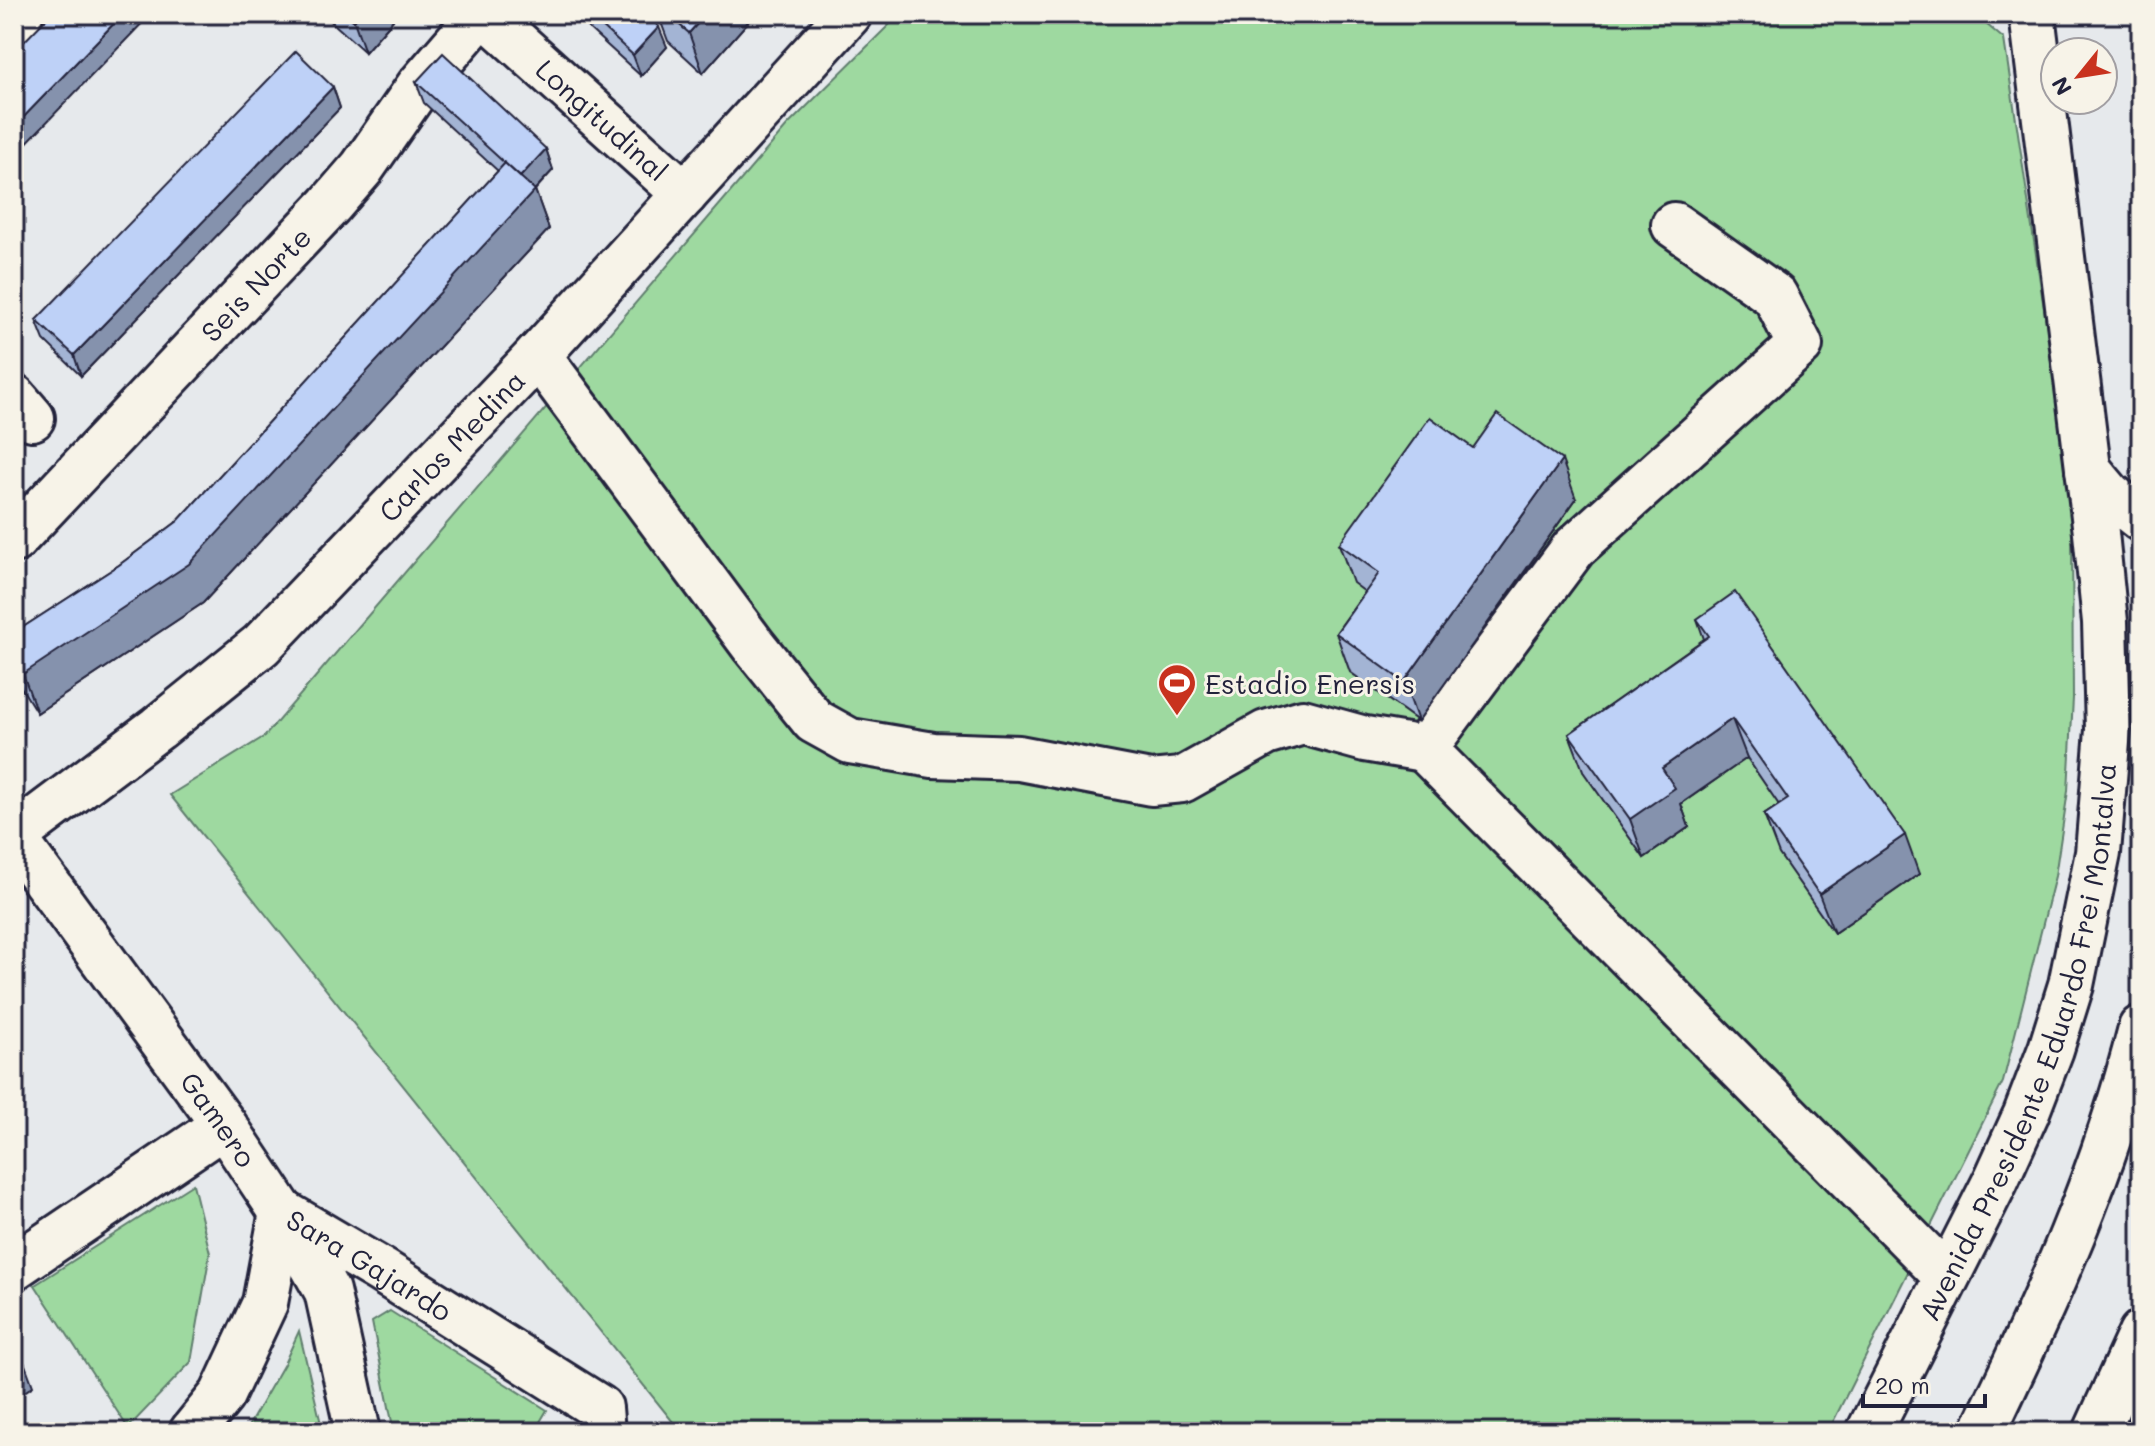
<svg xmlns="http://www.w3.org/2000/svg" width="2155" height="1446" viewBox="0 0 2155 1446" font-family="Mali,sans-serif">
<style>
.green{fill:#9ed9a0;stroke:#607e6e;stroke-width:2}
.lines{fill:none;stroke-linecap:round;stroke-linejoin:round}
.minor-casing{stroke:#22223b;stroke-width:50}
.major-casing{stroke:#22223b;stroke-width:50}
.highway-casing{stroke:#22223b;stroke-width:50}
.minor{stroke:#f7f3e8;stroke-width:44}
.major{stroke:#f7f3e8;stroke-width:44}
.highway{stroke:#f7f3e8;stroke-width:44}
.wall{fill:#a3b4d4;stroke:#22223b;stroke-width:2}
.shaded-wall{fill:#8592ad;stroke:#22223b;stroke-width:2}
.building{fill:#bed1f7;stroke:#22223b;stroke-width:2}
.labels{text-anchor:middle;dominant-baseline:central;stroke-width:6;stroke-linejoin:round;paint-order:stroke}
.street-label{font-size:28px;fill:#22223b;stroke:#f7f3e8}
.poi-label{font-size:28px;fill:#22223b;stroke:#f7f3e8;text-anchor:start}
</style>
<rect width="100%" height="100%" fill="#e6e9ec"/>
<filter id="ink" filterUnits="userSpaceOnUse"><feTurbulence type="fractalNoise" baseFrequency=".0125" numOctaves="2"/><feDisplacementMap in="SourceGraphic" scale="16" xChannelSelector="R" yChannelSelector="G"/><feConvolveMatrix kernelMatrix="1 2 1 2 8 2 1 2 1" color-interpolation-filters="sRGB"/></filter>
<g filter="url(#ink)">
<!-- green -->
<path class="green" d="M 900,14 L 1974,14 L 2004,39 L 2050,349 L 2072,529 L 2073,698 L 2068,791 L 2055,876 L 2003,1082 L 1828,1432 L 681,1432 L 170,795 L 265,736 L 787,126 Z
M 193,1184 L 210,1253 L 191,1362 L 128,1428 L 35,1285 Z
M 390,1311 L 547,1410 L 534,1432 L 394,1432 L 372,1322 Z
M 299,1331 L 323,1432 L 245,1432 L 284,1364 Z"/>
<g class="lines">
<defs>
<g id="minor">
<path id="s1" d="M 485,14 L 685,194"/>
<path d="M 14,20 L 20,14"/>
<path d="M 538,355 L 753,645 L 814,721 L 850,741 L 933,755 L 1019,758 L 1151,783 L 1182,780 L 1266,733 L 1303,722 L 1365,739 L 1424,749 L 1574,548 L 1800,345 L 1775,296 L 1674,225"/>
<path d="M 14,397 L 32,418"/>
<path id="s2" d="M 14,540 L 330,205 L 362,168 L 419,86 L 481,14"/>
<path d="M 1424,749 L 1946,1276"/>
<path id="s3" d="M 14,836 L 158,728 L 261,645 L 538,355 L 849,14"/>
<path id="s4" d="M 14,838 L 224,1125 L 282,1212 L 327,1291 L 358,1432"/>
<path d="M 14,1267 L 224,1125"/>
<path id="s5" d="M 192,1432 L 222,1395 L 265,1303 L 282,1212 L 382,1271 L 600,1408 L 602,1432"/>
</g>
<g id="major">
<path id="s6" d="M 1869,1432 L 1996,1180 L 2026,1114 L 2051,1049 L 2071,985 L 2098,853 L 2108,730 L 2105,622 L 2096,533 L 2032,14"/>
</g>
<path id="highway" d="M 2088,469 L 2109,494 L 2141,519
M 1983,1432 C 2047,1299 2105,1172 2141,1028
M 2096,1432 L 2141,1333"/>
</defs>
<!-- minor casing -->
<use href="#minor" class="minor-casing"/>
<!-- major casing -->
<use href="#major" class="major-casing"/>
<!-- highway casing -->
<use href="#highway" class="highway-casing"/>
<!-- minor -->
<use href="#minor" class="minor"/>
<!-- major -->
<use href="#major" class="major"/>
<!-- highway -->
<use href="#highway" class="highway"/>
</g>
<!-- wall -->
<path class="wall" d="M 323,14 L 390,14 L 393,20 L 365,52 Z
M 573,14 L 646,14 L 667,47 L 641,76 Z
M 658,14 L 755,14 L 703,73 L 668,41 Z
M 416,82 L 546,149 L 553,170 L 535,190 L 549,229 L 203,603 L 37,713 L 14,676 L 14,633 L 119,565 L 178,521 L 498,171 L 424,103 Z
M 333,87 L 340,108 L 81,376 L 44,340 L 36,320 Z
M 1473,448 L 1576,499 L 1418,721 L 1350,672 L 1336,633 L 1365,592 L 1353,583 L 1339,544 Z
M 1697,619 L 1919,874 L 1834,933 L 1779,854 L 1764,815 L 1779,805 L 1747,758 L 1681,804 L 1689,827 L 1644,858 L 1584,773 L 1569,734 L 1704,639 Z"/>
<!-- shaded-wall -->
<path class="shaded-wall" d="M 123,14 L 151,14 L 14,156 L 14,127 Z
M 360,14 L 390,14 L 393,20 L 365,52 L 354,21 Z
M 706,14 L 755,14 L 703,73 L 689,33 Z
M 659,27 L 667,47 L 641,76 L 633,55 Z
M 333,87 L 340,108 L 81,376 L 74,355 Z
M 546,149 L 553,170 L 527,198 L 520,177 Z
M 535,190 L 549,229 L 203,603 L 37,713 L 23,674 Z
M 1562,460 L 1576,499 L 1418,721 L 1404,682 Z
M 1732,719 L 1747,758 L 1681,804 L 1689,827 L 1644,858 L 1630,819 L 1662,768 Z
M 1905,835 L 1919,874 L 1834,933 L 1819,894 Z
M 14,1335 L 33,1386 L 14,1399 Z"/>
<!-- building -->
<path class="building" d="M 51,14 L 123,14 L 14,127 L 14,52 Z
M 346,14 L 360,14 L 354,21 Z
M 588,14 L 646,14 L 659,27 L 633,55 Z
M 667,14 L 706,14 L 689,33 Z
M 296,51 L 333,87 L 74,355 L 36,320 Z
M 443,53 L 546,149 L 520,177 L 416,82 Z
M 505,163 L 535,190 L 189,564 L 23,674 L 14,661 L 14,633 L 119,565 L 178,521 Z
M 1497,414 L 1562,460 L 1404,682 L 1336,633 L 1379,573 L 1339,544 L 1430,417 L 1473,448 Z
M 1735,592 L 1905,835 L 1819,894 L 1764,815 L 1788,799 L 1732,719 L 1662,768 L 1675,788 L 1630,819 L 1569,734 L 1709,636 L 1697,619 Z"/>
</g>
<!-- icons -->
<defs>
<symbol id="stadium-pin" viewBox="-11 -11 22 30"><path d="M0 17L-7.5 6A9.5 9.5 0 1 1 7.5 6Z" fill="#c8321e" stroke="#f7f3e8"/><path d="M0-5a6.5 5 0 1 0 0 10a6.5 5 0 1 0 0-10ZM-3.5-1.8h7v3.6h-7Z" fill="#fff"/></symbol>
</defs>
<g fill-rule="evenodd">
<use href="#stadium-pin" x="1155" y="661" width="44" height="60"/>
</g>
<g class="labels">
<!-- street labels -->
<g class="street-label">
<text stroke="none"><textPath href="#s1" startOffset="158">Longitudinal</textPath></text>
<text stroke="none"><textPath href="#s2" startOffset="352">Seis Norte</textPath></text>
<text stroke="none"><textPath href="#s3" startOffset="588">Carlos Medina</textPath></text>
<text stroke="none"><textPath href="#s6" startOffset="422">Avenida Presidente Eduardo Frei Montalva</textPath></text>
<text stroke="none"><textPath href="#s4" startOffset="348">Gamero</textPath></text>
<text stroke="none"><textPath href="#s5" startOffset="344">Sara Gajardo</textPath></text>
</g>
<!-- poi labels -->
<g class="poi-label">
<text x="1205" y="683">Estadio Enersis</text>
</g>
</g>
<!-- margin -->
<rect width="2155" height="1446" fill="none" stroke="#f7f3e8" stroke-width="48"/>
<rect x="24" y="24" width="2107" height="1398" fill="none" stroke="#22223b" stroke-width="3" filter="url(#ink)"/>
<!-- north arrow -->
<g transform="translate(2079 76) rotate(240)"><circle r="38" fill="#f7f3e8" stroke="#a29fa3" stroke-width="2"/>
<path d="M0-6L14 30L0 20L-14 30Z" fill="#c8321e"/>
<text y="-12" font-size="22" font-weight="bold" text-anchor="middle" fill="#22223b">N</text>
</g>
<!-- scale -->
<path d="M1863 1394v12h122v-12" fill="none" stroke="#22223b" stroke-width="4"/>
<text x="1875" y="1394" font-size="24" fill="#22223b" stroke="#f7f3e8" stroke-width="6" paint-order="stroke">20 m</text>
</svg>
